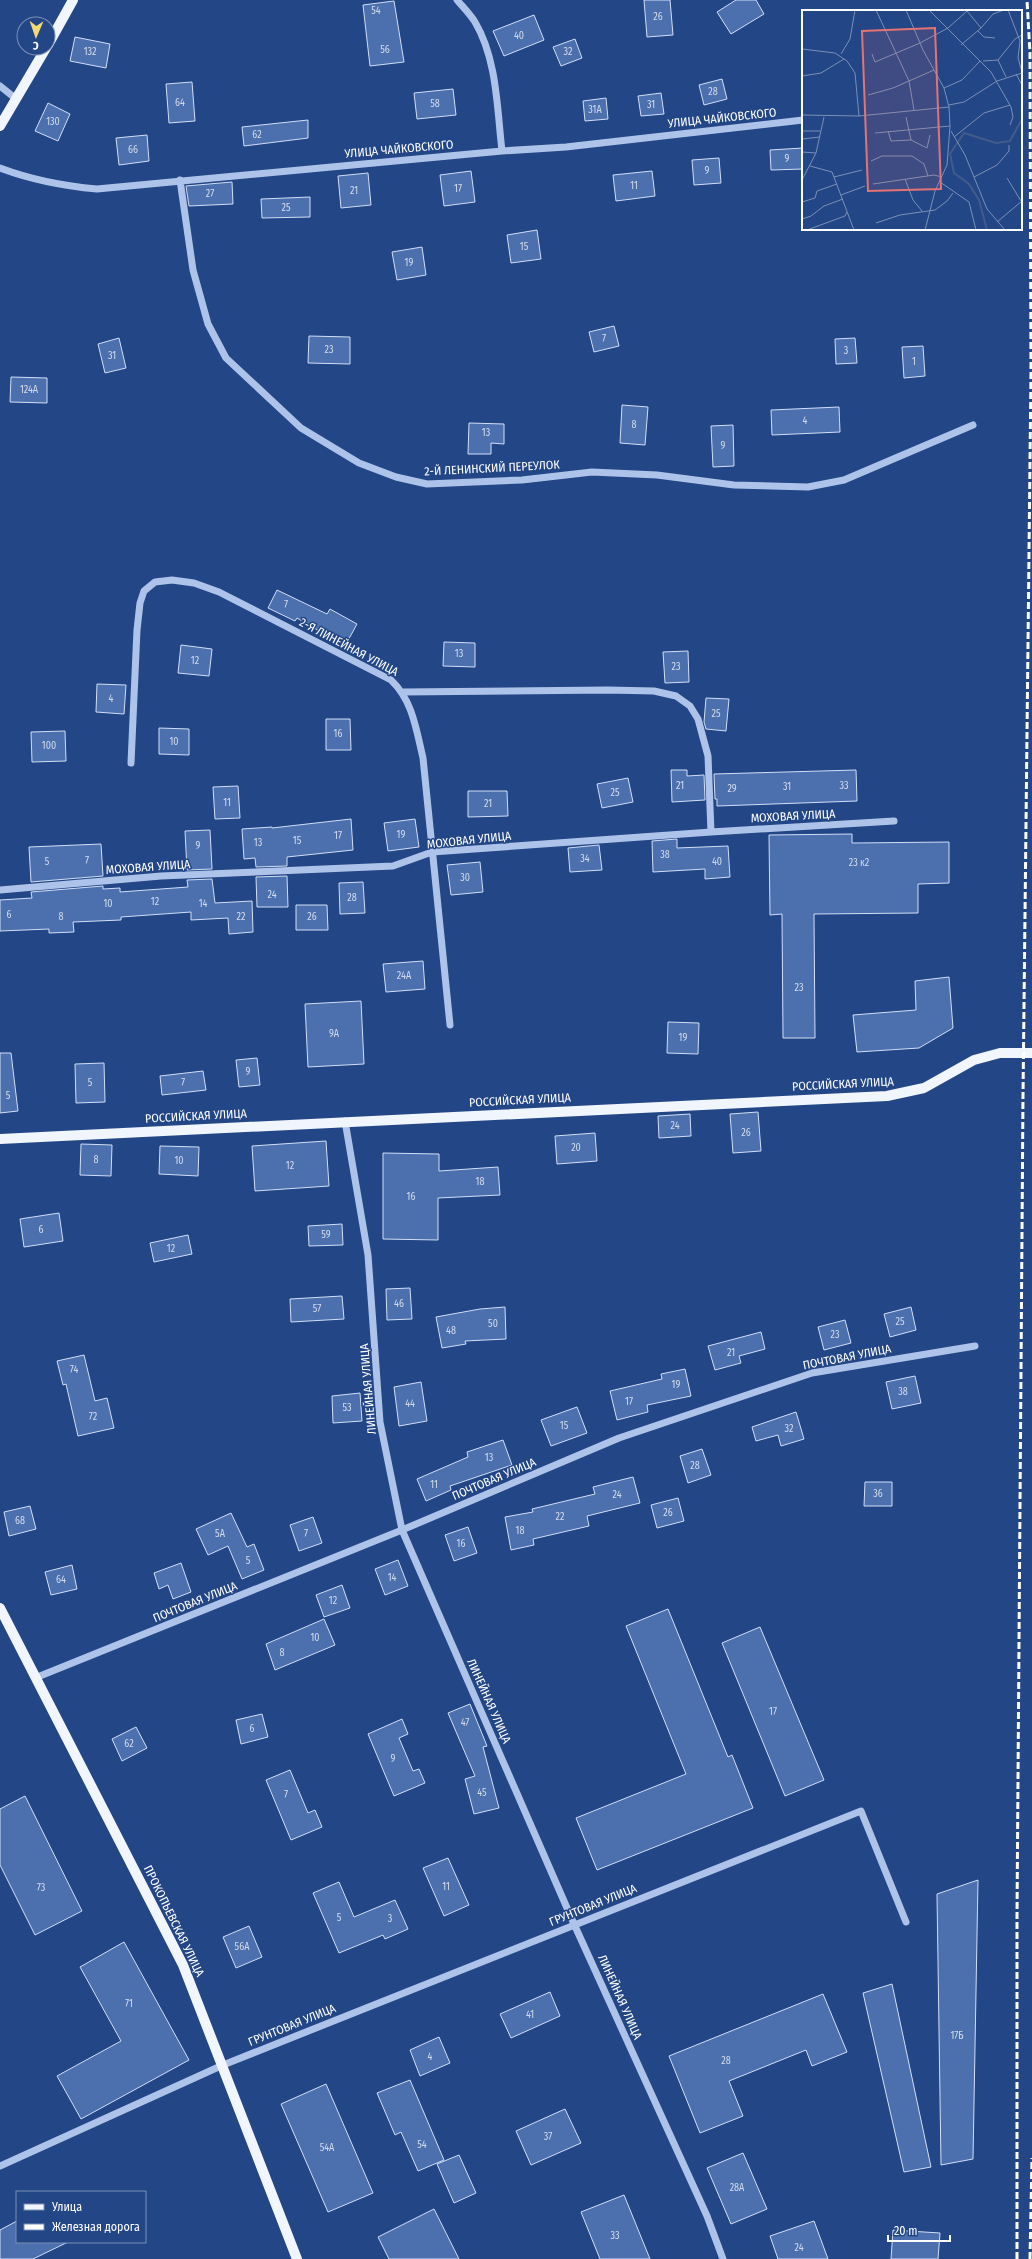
<svg xmlns="http://www.w3.org/2000/svg" width="1032" height="2259" viewBox="0 0 1032 2259" font-family="'Fira Sans Condensed',sans-serif">
<style>
.building{fill:#4c6fae;stroke:#d2dff7}
.lines{fill:none;stroke-linecap:round;stroke-linejoin:round}
.minor{stroke:#aec3e9;stroke-width:7}
.major{stroke:#f1f5fe;stroke-width:10}
.rail{stroke:#fff;stroke-width:3;stroke-dasharray:7 3;stroke-linecap:butt}
.labels{text-anchor:middle;dominant-baseline:central;stroke-width:3;stroke-linejoin:round;paint-order:stroke}
.number-label{font-size:10px;fill:#d2dbeb}
.street-label{font-size:12px;fill:#fff;stroke:#234686}
.inset-river{fill:none;stroke:#435b8a;stroke-width:2}
.inset-road{fill:none;stroke:#7b90b6;stroke-width:1}
.view{fill:#e47373;fill-opacity:0.15;stroke:#e47373;stroke-width:2}
.inset-edge{fill:none;stroke:#fff;stroke-width:2}
</style>
<rect width="100%" height="100%" fill="#234686"/>
<!-- building -->
<path class="building" d="M 644,0 L 670,0 L 673,35 L 647,37 Z
M 736,0 L 756,0 L 764,14 L 731,34 L 717,12 Z
M 394,1 L 404,62 L 370,66 L 363,5 Z
M 534,15 L 544,40 L 504,56 L 493,31 Z
M 75,37 L 110,44 L 106,68 L 70,61 Z
M 575,39 L 582,58 L 561,66 L 553,47 Z
M 722,79 L 727,99 L 704,105 L 699,85 Z
M 192,82 L 195,121 L 169,123 L 166,84 Z
M 453,89 L 456,115 L 417,119 L 414,93 Z
M 661,93 L 664,114 L 641,116 L 638,96 Z
M 606,98 L 608,119 L 585,121 L 583,101 Z
M 48,103 L 70,114 L 58,141 L 35,131 Z
M 308,120 L 308,138 L 244,146 L 242,127 Z
M 147,135 L 149,161 L 119,165 L 116,138 Z
M 803,148 L 803,169 L 771,170 L 770,150 Z
M 719,158 L 721,183 L 694,185 L 692,160 Z
M 471,171 L 475,202 L 444,206 L 440,175 Z
M 652,171 L 655,196 L 616,201 L 613,175 Z
M 368,173 L 371,205 L 341,208 L 338,176 Z
M 232,182 L 233,204 L 189,206 L 186,186 Z
M 310,197 L 310,217 L 262,218 L 261,199 Z
M 537,230 L 541,259 L 511,263 L 507,235 Z
M 422,247 L 426,275 L 397,280 L 392,252 Z
M 614,326 L 619,346 L 594,352 L 589,332 Z
M 309,336 L 350,337 L 350,364 L 308,363 Z
M 119,338 L 126,368 L 105,373 L 98,344 Z
M 855,338 L 857,363 L 836,364 L 835,339 Z
M 923,346 L 925,376 L 904,378 L 902,347 Z
M 11,377 L 47,378 L 47,403 L 10,402 Z
M 622,405 L 648,407 L 645,445 L 620,443 Z
M 839,407 L 840,432 L 772,435 L 771,410 Z
M 469,423 L 504,424 L 504,444 L 491,443 L 491,454 L 468,454 Z
M 733,425 L 734,466 L 713,467 L 711,426 Z
M 277,590 L 327,614 L 330,609 L 357,624 L 345,646 L 297,618 L 295,621 L 268,608 Z
M 444,642 L 475,643 L 475,667 L 443,666 Z
M 181,645 L 212,649 L 209,676 L 178,673 Z
M 688,651 L 689,682 L 665,683 L 663,652 Z
M 97,684 L 126,685 L 124,714 L 96,712 Z
M 706,698 L 729,699 L 726,731 L 706,729 L 704,722 Z
M 326,719 L 350,719 L 351,750 L 326,750 Z
M 159,728 L 189,729 L 189,755 L 159,754 Z
M 65,731 L 66,761 L 32,762 L 31,732 Z
M 671,770 L 687,770 L 687,776 L 704,775 L 705,800 L 672,802 Z
M 856,770 L 857,801 L 717,806 L 717,799 L 715,799 L 714,774 Z
M 628,778 L 633,802 L 602,808 L 597,784 Z
M 238,786 L 240,818 L 215,819 L 213,787 Z
M 468,791 L 507,791 L 508,816 L 468,817 Z
M 351,819 L 353,850 L 287,857 L 287,866 L 256,867 L 255,858 L 244,859 L 242,829 L 272,827 L 272,828 Z
M 415,819 L 419,847 L 388,851 L 384,823 Z
M 210,830 L 212,869 L 187,870 L 185,831 Z
M 852,834 L 852,843 L 949,842 L 949,883 L 918,884 L 918,913 L 814,914 L 815,1038 L 783,1038 L 782,914 L 770,915 L 769,835 Z
M 677,839 L 677,848 L 728,846 L 730,877 L 705,879 L 705,869 L 653,872 L 652,841 Z
M 101,844 L 103,876 L 31,882 L 29,847 Z
M 599,845 L 602,870 L 570,872 L 568,848 Z
M 480,862 L 483,892 L 451,895 L 447,865 Z
M 287,876 L 288,907 L 257,907 L 256,877 Z
M 212,879 L 215,903 L 252,901 L 253,932 L 229,934 L 228,918 L 191,920 L 191,912 L 121,917 L 121,920 L 73,922 L 74,932 L 49,933 L 49,929 L 0,931 L 0,900 L 32,898 L 31,892 L 103,886 L 103,889 L 120,888 L 120,892 L 188,887 L 187,880 Z
M 363,882 L 365,913 L 340,914 L 339,883 Z
M 296,905 L 327,905 L 328,930 L 296,930 Z
M 423,961 L 425,989 L 386,992 L 383,964 Z
M 949,977 L 953,1028 L 919,1048 L 857,1052 L 853,1015 L 916,1010 L 915,981 Z
M 361,1001 L 364,1064 L 308,1067 L 305,1004 Z
M 668,1022 L 699,1023 L 698,1054 L 667,1053 Z
M 0,1053 L 11,1053 L 18,1111 L 0,1113 Z
M 257,1058 L 260,1085 L 239,1087 L 236,1060 Z
M 104,1063 L 105,1102 L 76,1103 L 75,1064 Z
M 203,1071 L 206,1090 L 162,1095 L 160,1076 Z
M 758,1112 L 761,1151 L 733,1153 L 730,1114 Z
M 690,1114 L 691,1136 L 659,1138 L 658,1116 Z
M 595,1133 L 597,1161 L 557,1164 L 555,1136 Z
M 326,1141 L 329,1186 L 255,1191 L 252,1146 Z
M 81,1144 L 112,1145 L 111,1176 L 80,1175 Z
M 160,1146 L 199,1147 L 198,1176 L 159,1174 Z
M 383,1153 L 439,1154 L 439,1171 L 498,1167 L 500,1195 L 438,1198 L 438,1240 L 383,1239 Z
M 59,1213 L 63,1241 L 24,1247 L 20,1219 Z
M 342,1224 L 343,1245 L 309,1246 L 308,1226 Z
M 188,1235 L 192,1254 L 154,1262 L 150,1243 Z
M 410,1288 L 412,1319 L 387,1320 L 386,1289 Z
M 342,1296 L 344,1319 L 291,1322 L 290,1299 Z
M 505,1307 L 506,1339 L 465,1341 L 466,1344 L 442,1348 L 436,1317 L 480,1309 Z
M 911,1307 L 916,1330 L 890,1337 L 884,1314 Z
M 845,1320 L 851,1343 L 824,1350 L 818,1327 Z
M 761,1332 L 765,1349 L 739,1356 L 741,1363 L 715,1370 L 708,1346 Z
M 84,1355 L 95,1401 L 107,1398 L 114,1428 L 78,1436 L 66,1384 L 63,1385 L 57,1361 Z
M 685,1369 L 691,1396 L 647,1405 L 648,1412 L 617,1420 L 610,1391 L 662,1379 L 661,1374 Z
M 915,1376 L 921,1403 L 892,1409 L 886,1382 Z
M 421,1382 L 427,1421 L 399,1426 L 394,1387 Z
M 360,1393 L 362,1421 L 333,1423 L 332,1396 Z
M 577,1407 L 587,1433 L 551,1446 L 541,1420 Z
M 796,1412 L 804,1439 L 781,1446 L 778,1435 L 756,1441 L 752,1427 Z
M 503,1440 L 512,1465 L 450,1486 L 451,1490 L 426,1501 L 417,1479 L 468,1457 L 467,1452 Z
M 702,1449 L 711,1475 L 688,1483 L 680,1456 Z
M 633,1477 L 640,1503 L 587,1516 L 589,1526 L 533,1539 L 534,1545 L 511,1550 L 505,1517 L 533,1512 L 532,1509 L 595,1494 L 593,1487 Z
M 865,1482 L 892,1482 L 892,1506 L 864,1506 Z
M 678,1498 L 684,1521 L 657,1528 L 651,1505 Z
M 30,1506 L 36,1529 L 9,1536 L 4,1512 Z
M 231,1513 L 247,1547 L 254,1544 L 264,1570 L 242,1579 L 228,1546 L 208,1555 L 196,1529 Z
M 313,1517 L 322,1543 L 299,1551 L 290,1525 Z
M 468,1527 L 477,1553 L 454,1561 L 445,1535 Z
M 398,1560 L 408,1586 L 385,1595 L 375,1569 Z
M 181,1563 L 191,1592 L 173,1599 L 168,1585 L 159,1589 L 154,1573 Z
M 72,1565 L 77,1589 L 51,1595 L 45,1572 Z
M 342,1585 L 350,1608 L 324,1617 L 316,1595 Z
M 668,1609 L 728,1757 L 732,1755 L 753,1808 L 597,1870 L 576,1818 L 686,1774 L 626,1626 Z
M 324,1619 L 335,1645 L 275,1670 L 266,1644 Z
M 760,1627 L 824,1780 L 785,1796 L 722,1643 Z
M 470,1704 L 487,1746 L 483,1747 L 499,1808 L 474,1814 L 465,1779 L 475,1776 L 448,1713 Z
M 262,1714 L 268,1737 L 241,1744 L 236,1720 Z
M 402,1719 L 408,1734 L 399,1738 L 413,1771 L 419,1769 L 425,1783 L 394,1796 L 368,1734 Z
M 136,1727 L 147,1748 L 122,1761 L 112,1739 Z
M 290,1770 L 308,1813 L 315,1810 L 322,1827 L 291,1840 L 266,1780 Z
M 25,1796 L 82,1911 L 35,1935 L 0,1865 L 0,1809 Z
M 448,1858 L 469,1905 L 444,1916 L 423,1868 Z
M 978,1880 L 973,2159 L 941,2165 L 937,1894 Z
M 339,1882 L 354,1917 L 395,1900 L 408,1929 L 385,1939 L 383,1935 L 339,1953 L 313,1893 Z
M 249,1926 L 262,1957 L 236,1968 L 223,1937 Z
M 124,1942 L 189,2060 L 81,2119 L 57,2076 L 121,2041 L 80,1967 Z
M 892,1984 L 931,2167 L 904,2172 L 863,1993 Z
M 550,1992 L 560,2016 L 511,2038 L 500,2014 Z
M 823,1994 L 847,2052 L 812,2066 L 806,2050 L 729,2081 L 743,2116 L 700,2133 L 669,2056 Z
M 439,2037 L 450,2063 L 420,2076 L 410,2050 Z
M 410,2080 L 444,2160 L 418,2171 L 401,2132 L 395,2135 L 377,2093 Z
M 326,2084 L 373,2193 L 328,2212 L 281,2104 Z
M 565,2109 L 581,2143 L 531,2165 L 516,2131 Z
M 743,2153 L 767,2209 L 731,2224 L 707,2168 Z
M 459,2155 L 476,2193 L 454,2203 L 437,2164 Z
M 624,2195 L 650,2259 L 600,2259 L 581,2212 Z
M 434,2209 L 459,2259 L 389,2259 L 378,2237 Z
M 17,2221 L 17,2242 L 68,2242 L 33,2259 L 0,2259 L 0,2230 Z
M 814,2221 L 828,2259 L 778,2259 L 770,2236 Z
M 893,2230 L 940,2233 L 938,2259 L 891,2259 Z"/>
<g class="lines">
<!-- minor -->
<path class="minor" d="M 457,0 C 463,7 470,14 475,22 C 497,59 497,108 502,151
M 0,86 L 15,98
M 0,168 C 32,180 63,186 97,189 L 502,151 L 566,147 L 803,120
M 180,180 L 193,270 L 208,324 L 226,358 L 301,428 L 359,463 L 396,477 L 427,484 L 522,480 L 592,472 L 657,475 L 734,485 L 808,487 L 844,480 L 973,425
M 404,692 L 608,690 L 654,691 L 676,696 L 690,706 L 698,719 L 708,756 L 711,832
M 131,763 L 137,630 L 140,603 L 144,591 L 155,582 L 172,580 L 194,583 L 219,592 L 391,680 C 413,701 416,729 423,758 L 450,1025
M 0,890 L 161,876 L 393,866 L 432,852 L 711,832 L 894,821
M 345,1121 L 368,1255 L 380,1422 L 402,1530 L 574,1924 L 707,2216 L 723,2259
M 35,1678 L 402,1530 L 619,1438 L 812,1373 L 975,1346
M 0,2166 L 223,2065 L 861,1811 L 906,1922"/>
<!-- major -->
<path class="major" d="M 48,45 L 73,0
M 0,126 L 46,48
M 0,1139 L 887,1096 L 924,1088 L 974,1060 L 1000,1053 L 1032,1053
M 0,1608 L 183,1965 L 297,2259"/>
<!-- rail -->
<path class="rail" d="M 1017,2259 L 1017,1917 L 1023,1096 L 1031,372 L 1030,53 L 1027,0
M 1030,2259 L 1032,2158"/>
</g>
<g class="labels">
<!-- number labels -->
<g class="number-label">
<text x="376" y="11">54</text>
<text x="658" y="17">26</text>
<text x="519" y="36">40</text>
<text x="385" y="50">56</text>
<text x="90" y="52">132</text>
<text x="568" y="52">32</text>
<text x="713" y="92">28</text>
<text x="180" y="103">64</text>
<text x="435" y="104">58</text>
<text x="651" y="105">31</text>
<text x="595" y="110">31А</text>
<text x="53" y="122">130</text>
<text x="257" y="135">62</text>
<text x="133" y="150">66</text>
<text x="787" y="159">9</text>
<text x="707" y="171">9</text>
<text x="634" y="186">11</text>
<text x="458" y="189">17</text>
<text x="354" y="191">21</text>
<text x="210" y="194">27</text>
<text x="286" y="208">25</text>
<text x="524" y="247">15</text>
<text x="409" y="263">19</text>
<text x="604" y="339">7</text>
<text x="329" y="350">23</text>
<text x="846" y="351">3</text>
<text x="112" y="356">31</text>
<text x="914" y="362">1</text>
<text x="29" y="390">124А</text>
<text x="805" y="421">4</text>
<text x="634" y="425">8</text>
<text x="486" y="433">13</text>
<text x="723" y="446">9</text>
<text x="286" y="605">7</text>
<text x="459" y="654">13</text>
<text x="195" y="661">12</text>
<text x="676" y="667">23</text>
<text x="111" y="699">4</text>
<text x="716" y="714">25</text>
<text x="338" y="734">16</text>
<text x="174" y="742">10</text>
<text x="49" y="746">100</text>
<text x="680" y="786">21</text>
<text x="844" y="786">33</text>
<text x="787" y="787">31</text>
<text x="732" y="789">29</text>
<text x="615" y="793">25</text>
<text x="227" y="803">11</text>
<text x="488" y="804">21</text>
<text x="401" y="835">19</text>
<text x="338" y="836">17</text>
<text x="297" y="841">15</text>
<text x="258" y="843">13</text>
<text x="198" y="846">9</text>
<text x="665" y="855">38</text>
<text x="585" y="859">34</text>
<text x="87" y="861">7</text>
<text x="47" y="862">5</text>
<text x="717" y="862">40</text>
<text x="859" y="863">23 к2</text>
<text x="465" y="878">30</text>
<text x="272" y="895">24</text>
<text x="352" y="898">28</text>
<text x="155" y="902">12</text>
<text x="108" y="904">10</text>
<text x="203" y="904">14</text>
<text x="9" y="915">6</text>
<text x="61" y="917">8</text>
<text x="241" y="917">22</text>
<text x="312" y="917">26</text>
<text x="404" y="976">24А</text>
<text x="799" y="988">23</text>
<text x="334" y="1034">9А</text>
<text x="683" y="1038">19</text>
<text x="248" y="1072">9</text>
<text x="90" y="1083">5</text>
<text x="183" y="1083">7</text>
<text x="8" y="1096">5</text>
<text x="675" y="1126">24</text>
<text x="746" y="1133">26</text>
<text x="576" y="1148">20</text>
<text x="96" y="1160">8</text>
<text x="179" y="1161">10</text>
<text x="290" y="1166">12</text>
<text x="480" y="1182">18</text>
<text x="411" y="1197">16</text>
<text x="41" y="1230">6</text>
<text x="326" y="1235">59</text>
<text x="171" y="1249">12</text>
<text x="399" y="1304">46</text>
<text x="317" y="1309">57</text>
<text x="900" y="1322">25</text>
<text x="493" y="1324">50</text>
<text x="451" y="1331">48</text>
<text x="835" y="1335">23</text>
<text x="731" y="1353">21</text>
<text x="74" y="1370">74</text>
<text x="676" y="1385">19</text>
<text x="903" y="1392">38</text>
<text x="629" y="1402">17</text>
<text x="410" y="1404">44</text>
<text x="347" y="1408">53</text>
<text x="93" y="1417">72</text>
<text x="564" y="1426">15</text>
<text x="789" y="1429">32</text>
<text x="489" y="1458">13</text>
<text x="695" y="1466">28</text>
<text x="434" y="1485">11</text>
<text x="878" y="1494">36</text>
<text x="617" y="1495">24</text>
<text x="668" y="1513">26</text>
<text x="560" y="1517">22</text>
<text x="20" y="1521">68</text>
<text x="520" y="1531">18</text>
<text x="220" y="1534">5А</text>
<text x="306" y="1534">7</text>
<text x="461" y="1544">16</text>
<text x="248" y="1561">5</text>
<text x="392" y="1578">14</text>
<text x="61" y="1580">64</text>
<text x="333" y="1601">12</text>
<text x="315" y="1638">10</text>
<text x="282" y="1653">8</text>
<text x="773" y="1712">17</text>
<text x="465" y="1723">47</text>
<text x="252" y="1729">6</text>
<text x="129" y="1744">62</text>
<text x="393" y="1759">9</text>
<text x="482" y="1793">45</text>
<text x="286" y="1795">7</text>
<text x="446" y="1887">11</text>
<text x="41" y="1888">73</text>
<text x="339" y="1918">5</text>
<text x="390" y="1919">3</text>
<text x="242" y="1947">56А</text>
<text x="129" y="2004">71</text>
<text x="530" y="2015">41</text>
<text x="957" y="2036">17Б</text>
<text x="430" y="2057">4</text>
<text x="726" y="2061">28</text>
<text x="548" y="2137">37</text>
<text x="422" y="2145">54</text>
<text x="327" y="2148">54А</text>
<text x="737" y="2188">28А</text>
<text x="615" y="2236">33</text>
<text x="799" y="2248">24</text>
</g>
<!-- street labels -->
<g class="street-label">
<text transform="translate(722 118) rotate(-6)">УЛИЦА ЧАЙКОВСКОГО</text>
<text transform="translate(399 149) rotate(-5)">УЛИЦА ЧАЙКОВСКОГО</text>
<text transform="translate(492 468) rotate(-3)">2-Й ЛЕНИНСКИЙ ПЕРЕУЛОК</text>
<text transform="translate(349 647) rotate(28)">2-Я ЛИНЕЙНАЯ УЛИЦА</text>
<text transform="translate(793 816) rotate(-3)">МОХОВАЯ УЛИЦА</text>
<text transform="translate(469 840) rotate(-6)">МОХОВАЯ УЛИЦА</text>
<text transform="translate(148 867) rotate(-4)">МОХОВАЯ УЛИЦА</text>
<text transform="translate(843 1084) rotate(-3)">РОССИЙСКАЯ УЛИЦА</text>
<text transform="translate(520 1100) rotate(-3)">РОССИЙСКАЯ УЛИЦА</text>
<text transform="translate(196 1116) rotate(-3)">РОССИЙСКАЯ УЛИЦА</text>
<text transform="translate(847 1357) rotate(-11)">ПОЧТОВАЯ УЛИЦА</text>
<text transform="translate(368 1389) rotate(-95)">ЛИНЕЙНАЯ УЛИЦА</text>
<text transform="translate(494 1479) rotate(-23)">ПОЧТОВАЯ УЛИЦА</text>
<text transform="translate(195 1602) rotate(-22)">ПОЧТОВАЯ УЛИЦА</text>
<text transform="translate(489 1701) rotate(66)">ЛИНЕЙНАЯ УЛИЦА</text>
<text transform="translate(593 1905) rotate(-22)">ГРУНТОВАЯ УЛИЦА</text>
<text transform="translate(174 1921) rotate(64)">ПРОКОПЬЕВСКАЯ УЛИЦА</text>
<text transform="translate(620 1997) rotate(66)">ЛИНЕЙНАЯ УЛИЦА</text>
<text transform="translate(292 2025) rotate(-22)">ГРУНТОВАЯ УЛИЦА</text>
</g>
</g>
<!-- overview -->
<g transform="translate(802 10)">
<rect width="220" height="220" fill="#234686"/>
<path class="inset-river" d="M 185,220 L 177,190 L 167,174 L 152,163 L 148,144 L 162,123 L 194,133 L 208,131 L 220,109"/>
<path class="inset-road" d="M 74,0 L 107,71 L 112,100M 104,0 L 121,40 L 142,78 L 147,97 L 148,116 L 145,155 L 133,181 L 123,220M 127,0 L 189,62 L 209,97 L 211,107 L 208,115M 206,0 L 218,31 L 216,48 L 220,62M 179,18 L 191,4 L 202,0M 176,21 L 182,27 L 193,28M 159,35 L 179,18 L 165,1M 0,39 L 33,43 L 45,51 L 53,63 L 57,106 L 147,97M 39,44 L 48,29 L 53,0M 70,44 L 73,52 L 118,33 L 146,18 L 165,1M 196,50 L 204,67M 181,51 L 196,50 L 213,29 L 220,25M 214,64 L 220,75M 0,66 L 19,63 L 42,49M 142,78 L 160,70 L 178,51M 66,85 L 91,78 L 132,60M 147,95 L 162,92 L 195,71 L 220,63M 0,105 L 57,106M 104,107 L 109,130M 0,121 L 18,121M 86,121 L 89,131 L 109,130 L 125,138 L 128,125M 149,121 L 163,145 L 185,199 L 203,220M 73,123 L 148,116M 152,127 L 182,103 L 208,95M 0,129 L 18,127M 0,142 L 14,143M 69,151 L 80,146 L 110,146 L 122,154 L 126,166M 8,156 L 30,162 L 52,220M 32,167 L 60,160M 172,167 L 195,155 L 207,141 L 207,135M 205,168 L 219,191M 103,169 L 111,190 L 120,201M 0,170 L 14,143 L 22,107M 138,172 L 167,192 L 174,220M 71,174 L 132,165 L 140,167M 39,185 L 63,176M 0,192 L 13,188 L 15,181 L 35,174M 0,209 L 9,206 L 22,196 L 41,189M 195,212 L 220,191M 74,213 L 98,205 L 133,200 L 145,191 L 151,183M 5,220 L 43,206 L 45,202"/>
<path class="view" d="M 133,18 L 139,179 L 66,181 L 60,21 Z"/>
<rect width="220" height="220" class="inset-edge"/>
</g>
<!-- legend -->
<rect x="16" y="2191" width="130" height="52" fill="#234686" stroke="#7b90b6"/>
<rect x="24" y="2204" width="20" height="6" fill="#f1f5fe" stroke="#7b90b6"/>
<text x="52" y="2211" font-size="12" fill="#ffffff">Улица</text>
<rect x="24" y="2224" width="20" height="6" fill="#ffffff" stroke="#7b90b6"/>
<text x="52" y="2231" font-size="12" fill="#ffffff">Железная дорога</text>
<!-- north arrow -->
<g transform="translate(36 36) rotate(182)"><circle r="19" fill="#234686" stroke="#7b90b6"/>
<path d="M0-3L7 15L0 10L-7 15Z" fill="#f4da71"/>
<text y="-6" font-size="11" font-weight="bold" text-anchor="middle" fill="#ffffff">С</text>
</g>
<!-- scale -->
<path d="M888 2235v6h62v-6" fill="none" stroke="#ffffff" stroke-width="2"/>
<text x="894" y="2235" font-size="12" fill="#ffffff" stroke="#234686" stroke-width="3" paint-order="stroke">20 m</text>
</svg>
